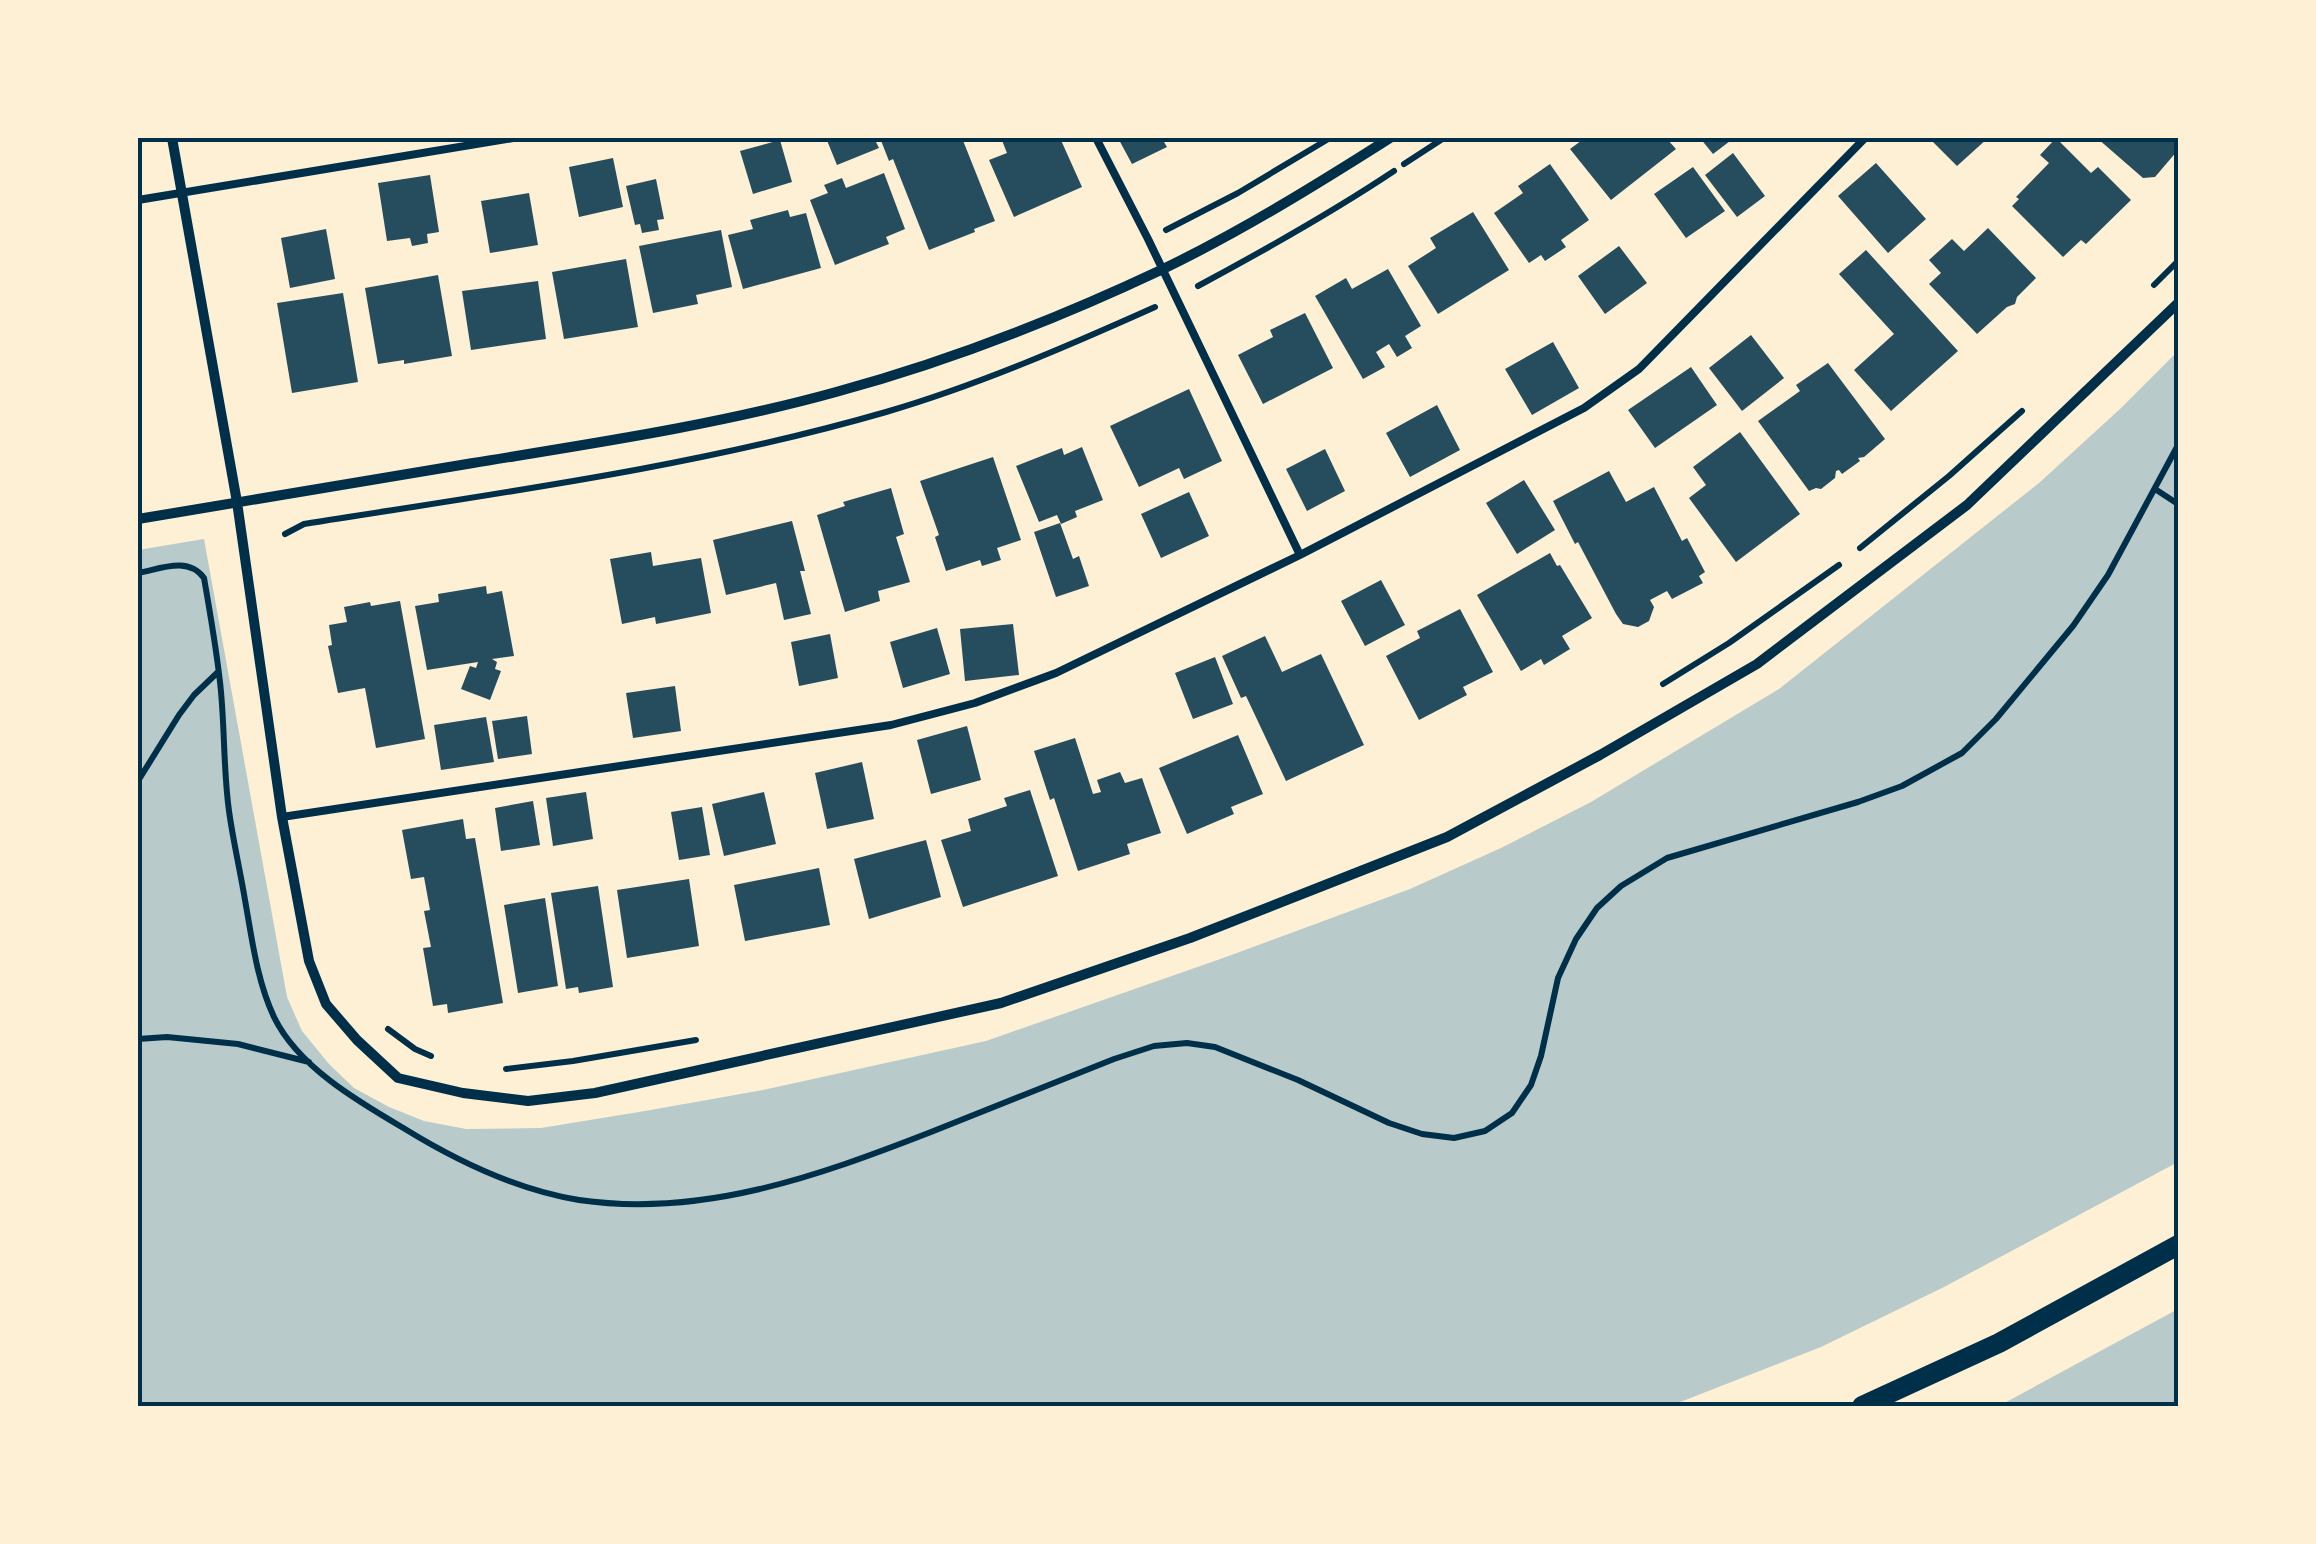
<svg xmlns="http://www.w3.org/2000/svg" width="2316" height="1544" viewBox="0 0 2316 1544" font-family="'Golos Text',sans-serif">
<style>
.green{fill:#b9caca}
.building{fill:#264d5e}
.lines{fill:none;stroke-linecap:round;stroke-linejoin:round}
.path{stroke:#003049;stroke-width:6}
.service{stroke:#003049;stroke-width:8}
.minor{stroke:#003049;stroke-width:10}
.secondary{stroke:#003049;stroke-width:20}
.neatline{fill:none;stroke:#003049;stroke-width:4}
</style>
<rect width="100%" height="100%" fill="#fdf0d5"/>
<!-- green -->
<path class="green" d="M 2178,351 L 2178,1162 L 1944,1287 L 1821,1347 L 1670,1406 L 138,1406 L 138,550 L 204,539 L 287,997 L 302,1031 L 329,1064 L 354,1088 L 389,1107 L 424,1121 L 466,1129 L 541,1128 L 645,1111 L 763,1090 L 986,1041 L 1226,957 L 1410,889 L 1501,848 L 1591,802 L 1779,689 L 2039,483 L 2120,409 Z
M 2178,1309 L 2178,1406 L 1999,1406 Z"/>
<!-- building -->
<path class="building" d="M 826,138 L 874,138 L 879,148 L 837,165 Z
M 880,138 L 962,138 L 995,221 L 974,229 L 975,232 L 929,250 L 893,159 L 889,161 Z
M 1001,138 L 1060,138 L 1082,187 L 1014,217 L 989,160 L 1007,153 Z
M 1118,138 L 1174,138 L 1164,142 L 1167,147 L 1132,164 Z
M 1585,138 L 1666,138 L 1676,149 L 1611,200 L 1570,149 Z
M 1700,138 L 1734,138 L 1713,154 Z
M 1929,138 L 1988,138 L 1957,166 Z
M 2056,138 L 2091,173 L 2098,167 L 2131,200 L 2086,244 L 2081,240 L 2063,257 L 2012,206 L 2019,199 L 2016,197 L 2049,163 L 2040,155 Z
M 2097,138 L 2178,138 L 2178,150 L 2155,177 L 2143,178 Z
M 780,140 L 792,182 L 753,194 L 740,151 Z
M 1733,153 L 1765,196 L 1737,217 L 1705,175 Z
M 613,158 L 623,207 L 579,217 L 569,167 Z
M 1876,163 L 1926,219 L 1888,253 L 1838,196 Z
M 1550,164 L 1589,220 L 1561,240 L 1566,247 L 1545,261 L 1541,255 L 1529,263 L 1494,213 L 1523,193 L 1518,186 Z
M 1693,167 L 1725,211 L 1686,238 L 1654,194 Z
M 884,173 L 905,229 L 886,237 L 889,244 L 835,265 L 810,200 L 828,193 L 824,185 L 842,178 L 846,188 Z
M 430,175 L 439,232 L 427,234 L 428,243 L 412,246 L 410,238 L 387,241 L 378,183 Z
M 656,179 L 664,219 L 657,220 L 659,230 L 642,233 L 640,224 L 635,225 L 626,186 Z
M 529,193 L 538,245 L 490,253 L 481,201 Z
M 788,210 L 790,217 L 806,213 L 821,268 L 743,289 L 728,235 L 753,229 L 750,220 Z
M 1473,212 L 1509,270 L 1438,314 L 1408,266 L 1436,248 L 1430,238 Z
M 1988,228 L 2036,278 L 2017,297 L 2015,304 L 2007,307 L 1977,334 L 1929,284 L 1941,273 L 1929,260 L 1952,239 L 1964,251 Z
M 326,229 L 335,279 L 290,288 L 281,238 Z
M 721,230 L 732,287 L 696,295 L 698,304 L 653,313 L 639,246 Z
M 1619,246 L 1647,283 L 1605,314 L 1578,276 Z
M 1866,250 L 1958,351 L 1891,411 L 1854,370 L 1894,334 L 1839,274 Z
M 626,259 L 638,327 L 564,339 L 552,272 Z
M 1388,269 L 1421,326 L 1405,336 L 1412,348 L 1397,357 L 1389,344 L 1376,352 L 1385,367 L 1363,379 L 1315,296 L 1346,278 L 1352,289 Z
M 438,275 L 452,356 L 404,364 L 404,360 L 378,364 L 365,288 Z
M 538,281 L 546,339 L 471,350 L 462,291 Z
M 343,293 L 358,382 L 292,393 L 277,303 Z
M 1305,313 L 1333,368 L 1263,404 L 1238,355 L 1273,337 L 1270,330 Z
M 1751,335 L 1784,378 L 1742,411 L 1709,368 Z
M 1553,342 L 1579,388 L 1532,415 L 1505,369 Z
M 1828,363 L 1885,439 L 1864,457 L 1858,458 L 1860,461 L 1842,474 L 1839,470 L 1836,471 L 1835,478 L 1821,489 L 1816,488 L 1809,491 L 1758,421 L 1800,391 L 1796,385 Z
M 1691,367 L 1717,405 L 1655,448 L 1628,410 Z
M 1189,389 L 1222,461 L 1184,479 L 1179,468 L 1139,487 L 1110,426 Z
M 1437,405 L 1460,450 L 1410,477 L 1386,433 Z
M 1740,432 L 1800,514 L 1736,562 L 1689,498 L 1706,485 L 1693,467 Z
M 1082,447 L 1103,500 L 1075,511 L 1077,517 L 1061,524 L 1057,515 L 1039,522 L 1016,466 L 1062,448 L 1064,455 Z
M 1325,449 L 1345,491 L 1307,511 L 1286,469 Z
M 993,457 L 1021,540 L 997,548 L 1001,560 L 982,566 L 980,560 L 946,571 L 935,537 L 939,535 L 920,481 Z
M 1609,471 L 1626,502 L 1654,487 L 1682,541 L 1687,538 L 1705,572 L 1699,576 L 1703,583 L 1672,599 L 1667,591 L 1650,600 L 1654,607 L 1649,621 L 1638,627 L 1623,624 L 1616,614 L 1578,542 L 1575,544 L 1553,501 Z
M 1524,480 L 1555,530 L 1517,554 L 1486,503 Z
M 891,488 L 904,534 L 896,537 L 910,582 L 878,591 L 880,601 L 845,612 L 817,515 L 845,506 L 843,502 Z
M 1189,492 L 1209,536 L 1161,558 L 1141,514 Z
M 792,521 L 805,571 L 800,571 L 811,614 L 784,620 L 776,583 L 726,595 L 713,540 Z
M 1060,523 L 1073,559 L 1079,556 L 1089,586 L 1056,597 L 1034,532 Z
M 651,552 L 653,566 L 701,558 L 711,613 L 656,624 L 655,617 L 622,624 L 610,559 Z
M 1550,553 L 1557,566 L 1560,565 L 1592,618 L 1562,636 L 1570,649 L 1544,665 L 1541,659 L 1521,671 L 1477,595 Z
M 1381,580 L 1405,625 L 1365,646 L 1341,601 Z
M 486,586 L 487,594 L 502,591 L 514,656 L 492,659 L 497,662 L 495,669 L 501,671 L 490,700 L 461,689 L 470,666 L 476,668 L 478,662 L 427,670 L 415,606 L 439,602 L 438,594 Z
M 400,601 L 425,739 L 376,748 L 365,688 L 338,693 L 328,646 L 332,645 L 329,625 L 347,622 L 344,607 L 370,602 L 371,606 Z
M 1460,609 L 1493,672 L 1463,687 L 1467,695 L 1419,720 L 1386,656 L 1420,638 L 1417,631 Z
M 1013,624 L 1019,675 L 965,681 L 960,629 Z
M 937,628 L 950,674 L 903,688 L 890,642 Z
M 830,634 L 838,678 L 799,686 L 791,642 Z
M 1265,636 L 1282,672 L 1321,654 L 1364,745 L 1286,781 L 1246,696 L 1241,698 L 1222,656 Z
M 1215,657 L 1233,704 L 1193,719 L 1175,673 Z
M 675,686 L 681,731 L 633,738 L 626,693 Z
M 527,716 L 532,754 L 498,759 L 492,721 Z
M 486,717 L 494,762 L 441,770 L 434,725 Z
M 967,726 L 981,780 L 931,794 L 917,740 Z
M 1238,735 L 1263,794 L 1231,807 L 1234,814 L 1187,834 L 1159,768 Z
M 1075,738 L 1093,794 L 1101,792 L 1097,780 L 1120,772 L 1125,783 L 1142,778 L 1161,833 L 1127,844 L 1130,854 L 1078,871 L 1054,798 L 1050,800 L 1034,751 Z
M 862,762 L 874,819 L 827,829 L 815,773 Z
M 1030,790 L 1058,876 L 963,907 L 941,840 L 971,831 L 968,819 L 1007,806 L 1004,798 Z
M 586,792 L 593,839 L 553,846 L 546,798 Z
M 764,792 L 776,844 L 724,856 L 712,804 Z
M 533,801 L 540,845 L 501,851 L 495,808 Z
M 702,807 L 710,855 L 679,860 L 671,812 Z
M 463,819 L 466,839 L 475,838 L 503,1003 L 448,1013 L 447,1004 L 433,1006 L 423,948 L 431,947 L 424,911 L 430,910 L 424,877 L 411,879 L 402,830 Z
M 926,840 L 941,897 L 869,919 L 854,859 Z
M 819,868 L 830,925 L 745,941 L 734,885 Z
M 689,879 L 699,946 L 627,958 L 617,890 Z
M 598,886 L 613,987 L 579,993 L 578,987 L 566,989 L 551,893 Z
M 545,898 L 558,986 L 518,993 L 504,905 Z"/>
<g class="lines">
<!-- path -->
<path class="path" d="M 1404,164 L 1444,138
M 1166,230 L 1238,193 L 1330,138
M 2154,285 L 2178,261
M 1198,286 C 1265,250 1331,213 1394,171
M 2155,489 L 2178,504
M 285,534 L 304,524 C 499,493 696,467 886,412 C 978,385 1068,346 1155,307
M 1860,548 L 1949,476 L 2022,411
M 138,573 C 160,569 188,556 204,578 C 210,612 216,647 220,682 C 225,725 223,768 229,811 C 233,840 240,870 245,900 C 252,939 257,981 274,1017 C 298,1067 359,1102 405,1129 C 457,1161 517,1190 579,1200 C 702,1218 818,1176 931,1132 C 992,1108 1053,1083 1114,1059 L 1154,1046 L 1187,1043 L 1215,1047 L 1298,1080 L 1389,1123 L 1422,1134 L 1454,1138 L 1485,1131 L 1512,1113 L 1531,1085 L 1541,1056 L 1558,978 L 1576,939 L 1597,908 L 1621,886 L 1667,858 L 1858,802 L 1902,786 L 1962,753 L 1996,719 L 2073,626 L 2108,575 L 2178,445
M 1663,684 L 1729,643 L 1839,565
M 138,781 L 179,715 L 194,695 L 218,672
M 388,1029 L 415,1049 L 431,1056
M 138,1039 L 167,1037 L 238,1044 L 309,1062
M 506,1069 L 573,1061 L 696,1040"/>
<!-- service -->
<path class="service" d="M 138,200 L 513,138
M 1300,555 L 1584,408 L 1639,369 L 1865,138
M 282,817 L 891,725 L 975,703 L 1056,673 L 1300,555 L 1148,239 L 1096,138"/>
<!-- minor -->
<path class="minor" d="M 172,138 L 237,502 L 282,817 L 309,961 L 326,1004 L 357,1040 L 398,1078 L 463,1093 L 528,1101 L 595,1093 L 1001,1003 L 1190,938 L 1447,837 L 1600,755 L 1757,664 L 1967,505 L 2178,303
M 138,519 C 249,501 361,482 473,463 C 595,443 717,425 836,392 C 947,362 1057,319 1161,270 C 1240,232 1316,185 1390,138"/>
<!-- secondary -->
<path class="secondary" d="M 1862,1406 L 1999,1343 L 2178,1245"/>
</g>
<!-- border -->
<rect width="2316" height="1544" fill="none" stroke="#fdf0d5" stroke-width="280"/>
<rect x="140" y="140" width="2036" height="1264" class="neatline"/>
</svg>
